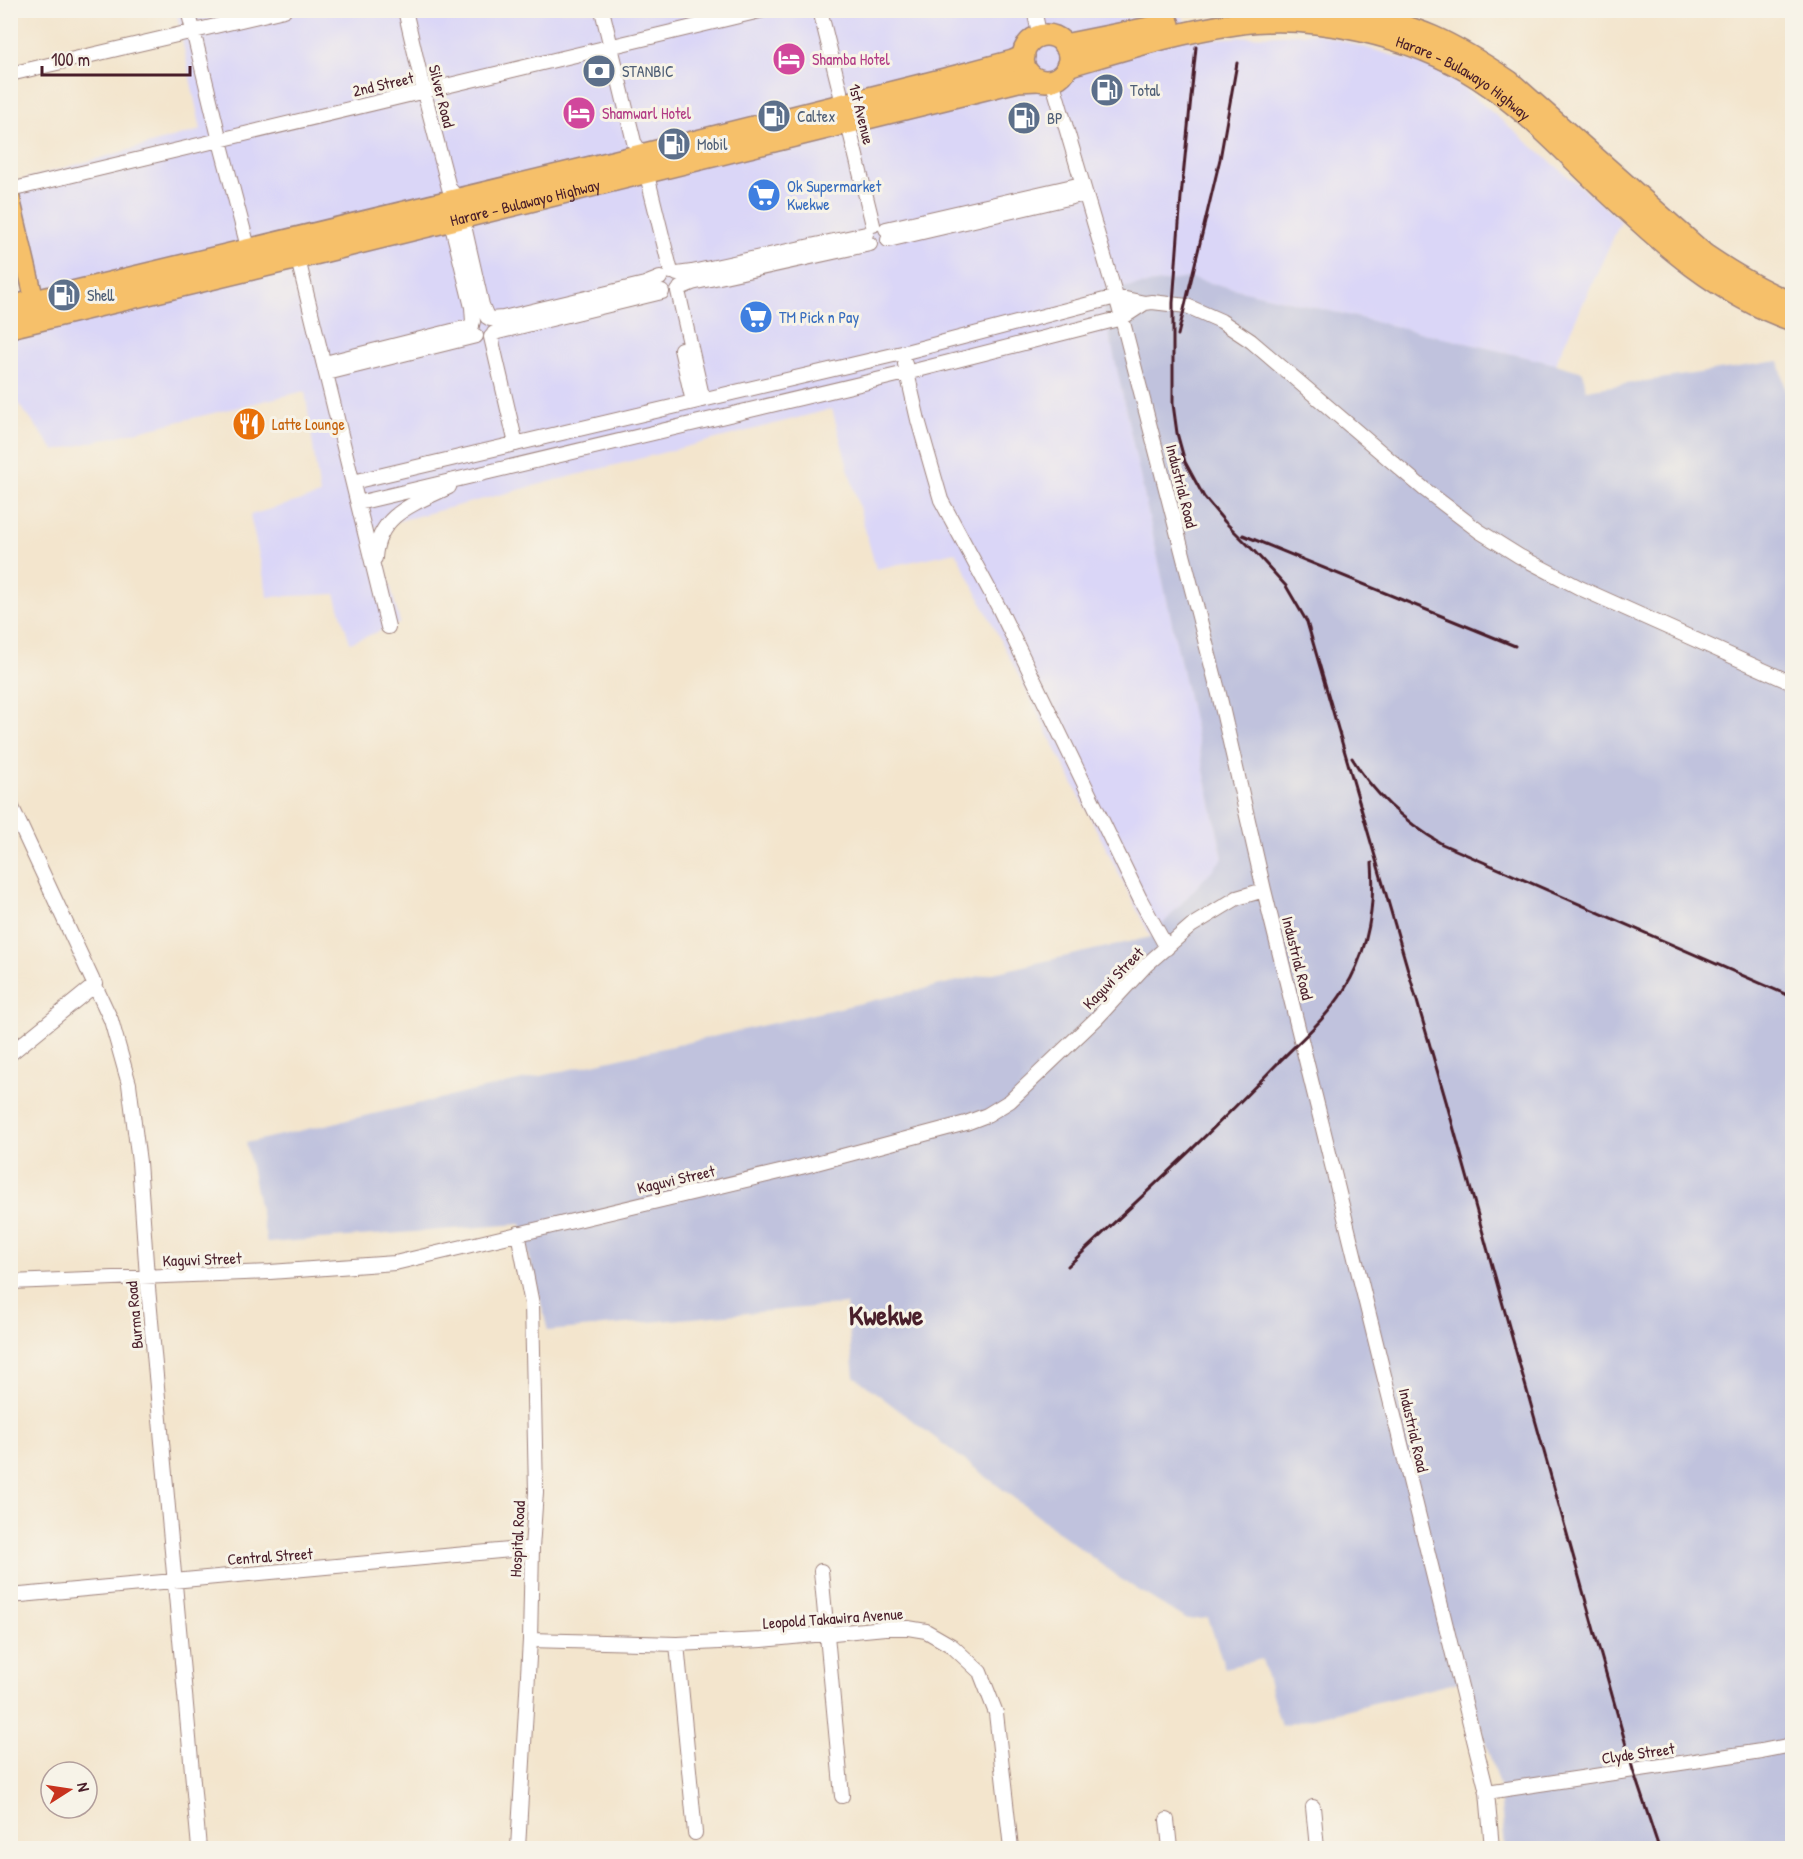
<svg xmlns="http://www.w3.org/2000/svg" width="1803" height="1859" viewBox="0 0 1803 1859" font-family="'Patrick Hand',sans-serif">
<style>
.built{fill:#dad6f7}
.industrial{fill:#c0c2dd}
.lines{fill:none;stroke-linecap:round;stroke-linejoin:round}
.minor-casing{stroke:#9e827c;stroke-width:16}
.major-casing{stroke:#9e827c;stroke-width:21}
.highway-casing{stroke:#9e827c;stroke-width:24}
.minor{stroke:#fff;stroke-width:14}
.major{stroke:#f6c06b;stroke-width:18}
.highway{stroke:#f6c06b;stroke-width:21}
.rail{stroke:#4a1f2b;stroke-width:3}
.labels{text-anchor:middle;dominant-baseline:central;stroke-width:6;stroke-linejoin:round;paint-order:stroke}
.hotel-label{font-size:16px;fill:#b23c85;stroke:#f7f3e8;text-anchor:start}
.service-label{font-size:16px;fill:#4e5e75;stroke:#f7f3e8;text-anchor:start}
.street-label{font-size:16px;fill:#4a1f2b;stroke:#f7f3e8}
.shop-label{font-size:16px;fill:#366cbe;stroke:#f7f3e8;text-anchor:start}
.food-label{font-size:16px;fill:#c56008;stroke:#f7f3e8;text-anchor:start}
.town-label{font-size:28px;font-weight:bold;fill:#4a1f2b;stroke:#f7f3e8}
</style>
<rect width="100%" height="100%" fill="#f7f3e8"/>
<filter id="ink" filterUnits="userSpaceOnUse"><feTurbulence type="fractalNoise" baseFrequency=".0167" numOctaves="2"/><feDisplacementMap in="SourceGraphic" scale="12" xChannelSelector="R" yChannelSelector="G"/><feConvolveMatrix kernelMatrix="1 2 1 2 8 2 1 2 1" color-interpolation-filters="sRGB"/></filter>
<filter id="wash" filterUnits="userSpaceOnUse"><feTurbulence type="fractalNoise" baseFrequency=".008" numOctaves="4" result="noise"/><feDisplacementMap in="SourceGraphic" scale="24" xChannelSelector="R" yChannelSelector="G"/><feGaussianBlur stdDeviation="1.35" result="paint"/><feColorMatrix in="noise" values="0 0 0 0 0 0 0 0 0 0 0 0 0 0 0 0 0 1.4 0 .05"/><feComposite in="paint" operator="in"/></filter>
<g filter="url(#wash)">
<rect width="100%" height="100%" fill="#f3e5cd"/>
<!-- built -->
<path class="built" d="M 176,11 L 1182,11 L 1189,40 L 1316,33 L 1442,70 L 1621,221 L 1555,364 L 1189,278 L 1100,291 L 1223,859 L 1151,937 L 956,552 L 876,569 L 832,409 L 375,527 L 400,623 L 350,643 L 335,594 L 268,597 L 250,515 L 320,495 L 305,391 L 55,451 L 11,394 L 11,333 L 46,326 L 11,183 L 201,130 Z"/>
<!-- industrial -->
<path class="industrial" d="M 1189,278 L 1555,364 L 1583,372 L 1586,390 L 1779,361 L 1788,399 L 1792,399 L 1792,1848 L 1505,1848 L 1499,1785 L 1466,1680 L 1281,1726 L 1262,1659 L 1225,1668 L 1208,1618 L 1187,1620 L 1119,1578 L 854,1376 L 846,1304 L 548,1331 L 521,1224 L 267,1243 L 246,1143 L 1151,937 L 1223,858 L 1100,291 Z"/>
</g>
<g filter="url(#ink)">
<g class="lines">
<defs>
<path id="minor" d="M 188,10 L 220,141 L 249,251
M 405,10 L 424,92 L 449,188 L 458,199 L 482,305 L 487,317
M 602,10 L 634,142 L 642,155 L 671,272
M 820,10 L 873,225
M 1034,10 L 1040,37
M 10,74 L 284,10
M 1052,80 L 1119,307 L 1219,694 L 1264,890 L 1487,1792 L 1492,1848
M 10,190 L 764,10
M 449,214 L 472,307 L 473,322
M 886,229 L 1082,184
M 888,240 L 1085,194
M 296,251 L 388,627
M 677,274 L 692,272 L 866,234
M 680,288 L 692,283 L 870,244
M 678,291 L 703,400
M 490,319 L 503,318 L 645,284 L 660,278
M 494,333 L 662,292
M 491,337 L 516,444
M 681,349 L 693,402
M 325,363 L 472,326
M 905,364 L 918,420 L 941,500 L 999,608 L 1140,899 L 1167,948
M 327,373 L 476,336
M 353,482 L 902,353 L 1116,297 L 1145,303 L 1152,302 L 1187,306 L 1221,321 L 1251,341 L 1424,489 L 1479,531 L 1519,556 L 1580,588 L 1792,683
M 358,503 L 906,373 L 1091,326 L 1122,318 L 1145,303
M 375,558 C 378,514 414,504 449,487
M 10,803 L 111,1020 L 129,1084 L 139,1162 L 147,1277 L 199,1848
M 10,1054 L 96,984
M 518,1233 L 532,1304 L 536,1492 L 532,1548 L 530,1640 L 518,1848
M 10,1282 L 270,1272 L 395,1263 L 801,1167 L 966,1123 L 987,1115 L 1010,1101 L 1096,1019 L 1146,965 L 1191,926 L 1237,898 L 1264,890
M 821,1571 L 842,1796
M 10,1596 C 184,1579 358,1565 532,1548
M 530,1640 L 677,1644 L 762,1640 L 885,1628 L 908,1628 L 926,1631 L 952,1646 L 980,1672 L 996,1713 L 1011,1848
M 677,1644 L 695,1833
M 1487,1792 L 1761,1751 L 1792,1745
M 1313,1807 L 1317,1848
M 1167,1820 L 1170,1848"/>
<path id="major" d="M 10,196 L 38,315"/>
<g id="highway">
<path d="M 1338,10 C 1369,17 1403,24 1433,37 C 1460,49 1485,65 1510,82 L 1705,255 C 1733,274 1761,291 1792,303"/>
<circle cx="1046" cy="58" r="23"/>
<path d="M 1064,45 L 1169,24"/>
<path id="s1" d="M 1067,66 C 1122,50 1178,32 1235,24 C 1311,12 1414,36 1478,78 C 1523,107 1562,149 1601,186 C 1660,241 1714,293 1792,320"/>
<path d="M 10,307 L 633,157 L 957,76 L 1013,61 L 1024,56"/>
<path id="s2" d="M 10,327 L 298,258 L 1018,81 L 1038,80"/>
</g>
</defs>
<!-- minor casing -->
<use href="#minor" class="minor-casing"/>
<!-- major casing -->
<use href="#major" class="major-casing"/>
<!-- highway casing -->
<use href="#highway" class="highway-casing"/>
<!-- minor -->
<use href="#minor" class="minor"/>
<!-- major -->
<use href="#major" class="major"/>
<!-- highway -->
<use href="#highway" class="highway"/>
<!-- rail -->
<path class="rail" d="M 1196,47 L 1181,197 L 1173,303 L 1173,404 L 1177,433 L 1185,462 L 1204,497 L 1225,522 L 1254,551 L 1286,586 L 1307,622 L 1446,1101 L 1633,1770 L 1659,1848
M 1178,335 L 1220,159 L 1237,63
M 1243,535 L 1515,646
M 1352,758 C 1374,795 1405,822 1442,844 L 1792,997
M 1068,1266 C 1137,1201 1208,1136 1274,1067 C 1298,1042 1326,1019 1344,990 C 1368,952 1375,906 1372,863"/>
</g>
</g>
<!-- icons -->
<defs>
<symbol id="hotel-disc" viewBox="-11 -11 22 22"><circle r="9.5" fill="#d1479c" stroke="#f7f3e8"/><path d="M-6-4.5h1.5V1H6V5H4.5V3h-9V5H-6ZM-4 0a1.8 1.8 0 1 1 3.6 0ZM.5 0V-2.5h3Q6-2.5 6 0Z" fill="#fff"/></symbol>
<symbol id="bank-disc" viewBox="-11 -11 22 22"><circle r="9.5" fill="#5c6f8a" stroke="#f7f3e8"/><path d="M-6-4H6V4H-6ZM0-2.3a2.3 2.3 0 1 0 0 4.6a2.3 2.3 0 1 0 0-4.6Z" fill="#fff"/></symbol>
<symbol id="fuel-disc" viewBox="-11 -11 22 22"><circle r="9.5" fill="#5c6f8a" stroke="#f7f3e8"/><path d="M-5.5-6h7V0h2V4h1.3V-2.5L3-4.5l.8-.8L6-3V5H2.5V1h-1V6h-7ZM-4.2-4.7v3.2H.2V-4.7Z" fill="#fff"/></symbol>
<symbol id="supermarket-disc" viewBox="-11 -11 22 22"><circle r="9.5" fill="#3f7fe0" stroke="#f7f3e8"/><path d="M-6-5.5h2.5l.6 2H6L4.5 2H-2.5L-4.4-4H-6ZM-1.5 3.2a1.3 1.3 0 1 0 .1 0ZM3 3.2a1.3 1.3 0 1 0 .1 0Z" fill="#fff"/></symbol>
<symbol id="restaurant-disc" viewBox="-11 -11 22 22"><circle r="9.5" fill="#e8710a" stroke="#f7f3e8"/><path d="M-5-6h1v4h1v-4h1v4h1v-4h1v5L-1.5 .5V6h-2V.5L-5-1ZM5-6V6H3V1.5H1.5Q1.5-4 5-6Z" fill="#fff"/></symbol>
</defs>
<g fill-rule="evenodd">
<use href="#hotel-disc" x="770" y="40" width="38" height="38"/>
<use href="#bank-disc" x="580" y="52" width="38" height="38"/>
<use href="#fuel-disc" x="1088" y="71" width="38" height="38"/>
<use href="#hotel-disc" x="560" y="94" width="38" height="38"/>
<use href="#fuel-disc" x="755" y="97" width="38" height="38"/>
<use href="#fuel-disc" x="1005" y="99" width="38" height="38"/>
<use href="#fuel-disc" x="655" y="125" width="38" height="38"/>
<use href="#supermarket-disc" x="745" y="176" width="38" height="38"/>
<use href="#fuel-disc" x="45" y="276" width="38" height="38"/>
<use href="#supermarket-disc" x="737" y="298" width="38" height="38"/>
<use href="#restaurant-disc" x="230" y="405" width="38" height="38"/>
</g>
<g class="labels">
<!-- hotel labels -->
<g class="hotel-label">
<text x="812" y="59">Shamba Hotel</text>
<text x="602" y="113">Shamwarl Hotel</text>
</g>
<!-- service labels -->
<g class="service-label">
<text x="622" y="71">STANBIC</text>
<text x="1130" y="90">Total</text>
<text x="797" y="116">Caltex</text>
<text x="1047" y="118">BP</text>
<text x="697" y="144">Mobil</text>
<text x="87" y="295">Shell</text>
</g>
<!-- street labels -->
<g class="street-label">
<text stroke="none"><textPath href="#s1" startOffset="414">Harare - Bulawayo Highway</textPath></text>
<text transform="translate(383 84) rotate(-13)">2nd Street</text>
<text transform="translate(442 96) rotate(76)">Silver Road</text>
<text transform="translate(862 114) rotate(76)">1st Avenue</text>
<text stroke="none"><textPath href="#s2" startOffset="530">Harare - Bulawayo Highway</textPath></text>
<text transform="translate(1182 486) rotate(76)">Industrial Road</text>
<text transform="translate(1298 958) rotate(76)">Industrial Road</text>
<text transform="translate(1113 978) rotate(-46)">Kaguvi Street</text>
<text transform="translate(676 1179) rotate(-13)">Kaguvi Street</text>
<text transform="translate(202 1259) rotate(-2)">Kaguvi Street</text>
<text transform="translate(134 1315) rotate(-95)">Burma Road</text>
<text transform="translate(1414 1430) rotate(77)">Industrial Road</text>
<text transform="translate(517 1539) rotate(-87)">Hospital Road</text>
<text transform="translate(270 1556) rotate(-4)">Central Street</text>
<text transform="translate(833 1618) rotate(-4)">Leopold Takawira Avenue</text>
<text transform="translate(1638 1753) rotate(-8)">Clyde Street</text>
</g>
<!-- shop labels -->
<g class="shop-label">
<text x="787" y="186">Ok Supermarket<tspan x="787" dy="18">Kwekwe</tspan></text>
<text x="779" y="317">TM Pick n Pay</text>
</g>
<!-- food labels -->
<g class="food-label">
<text x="272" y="424">Latte Lounge</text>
</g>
<!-- town labels -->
<g class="town-label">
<text x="886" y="1315">Kwekwe</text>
</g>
</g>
<!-- margin -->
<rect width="1803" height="1859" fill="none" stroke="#f7f3e8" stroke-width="36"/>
<!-- north arrow -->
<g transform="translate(69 1790) rotate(78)"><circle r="28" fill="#f7f3e8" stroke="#b29e9c" stroke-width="1.5"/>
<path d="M0-4.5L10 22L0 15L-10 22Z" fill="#c8321e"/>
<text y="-9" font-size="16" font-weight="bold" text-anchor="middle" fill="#4a1f2b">N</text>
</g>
<!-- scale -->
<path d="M42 66v9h148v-9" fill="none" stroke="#4a1f2b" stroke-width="3"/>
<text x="51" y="66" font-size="18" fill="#4a1f2b" stroke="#f7f3e8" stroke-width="4.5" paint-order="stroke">100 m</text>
</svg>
